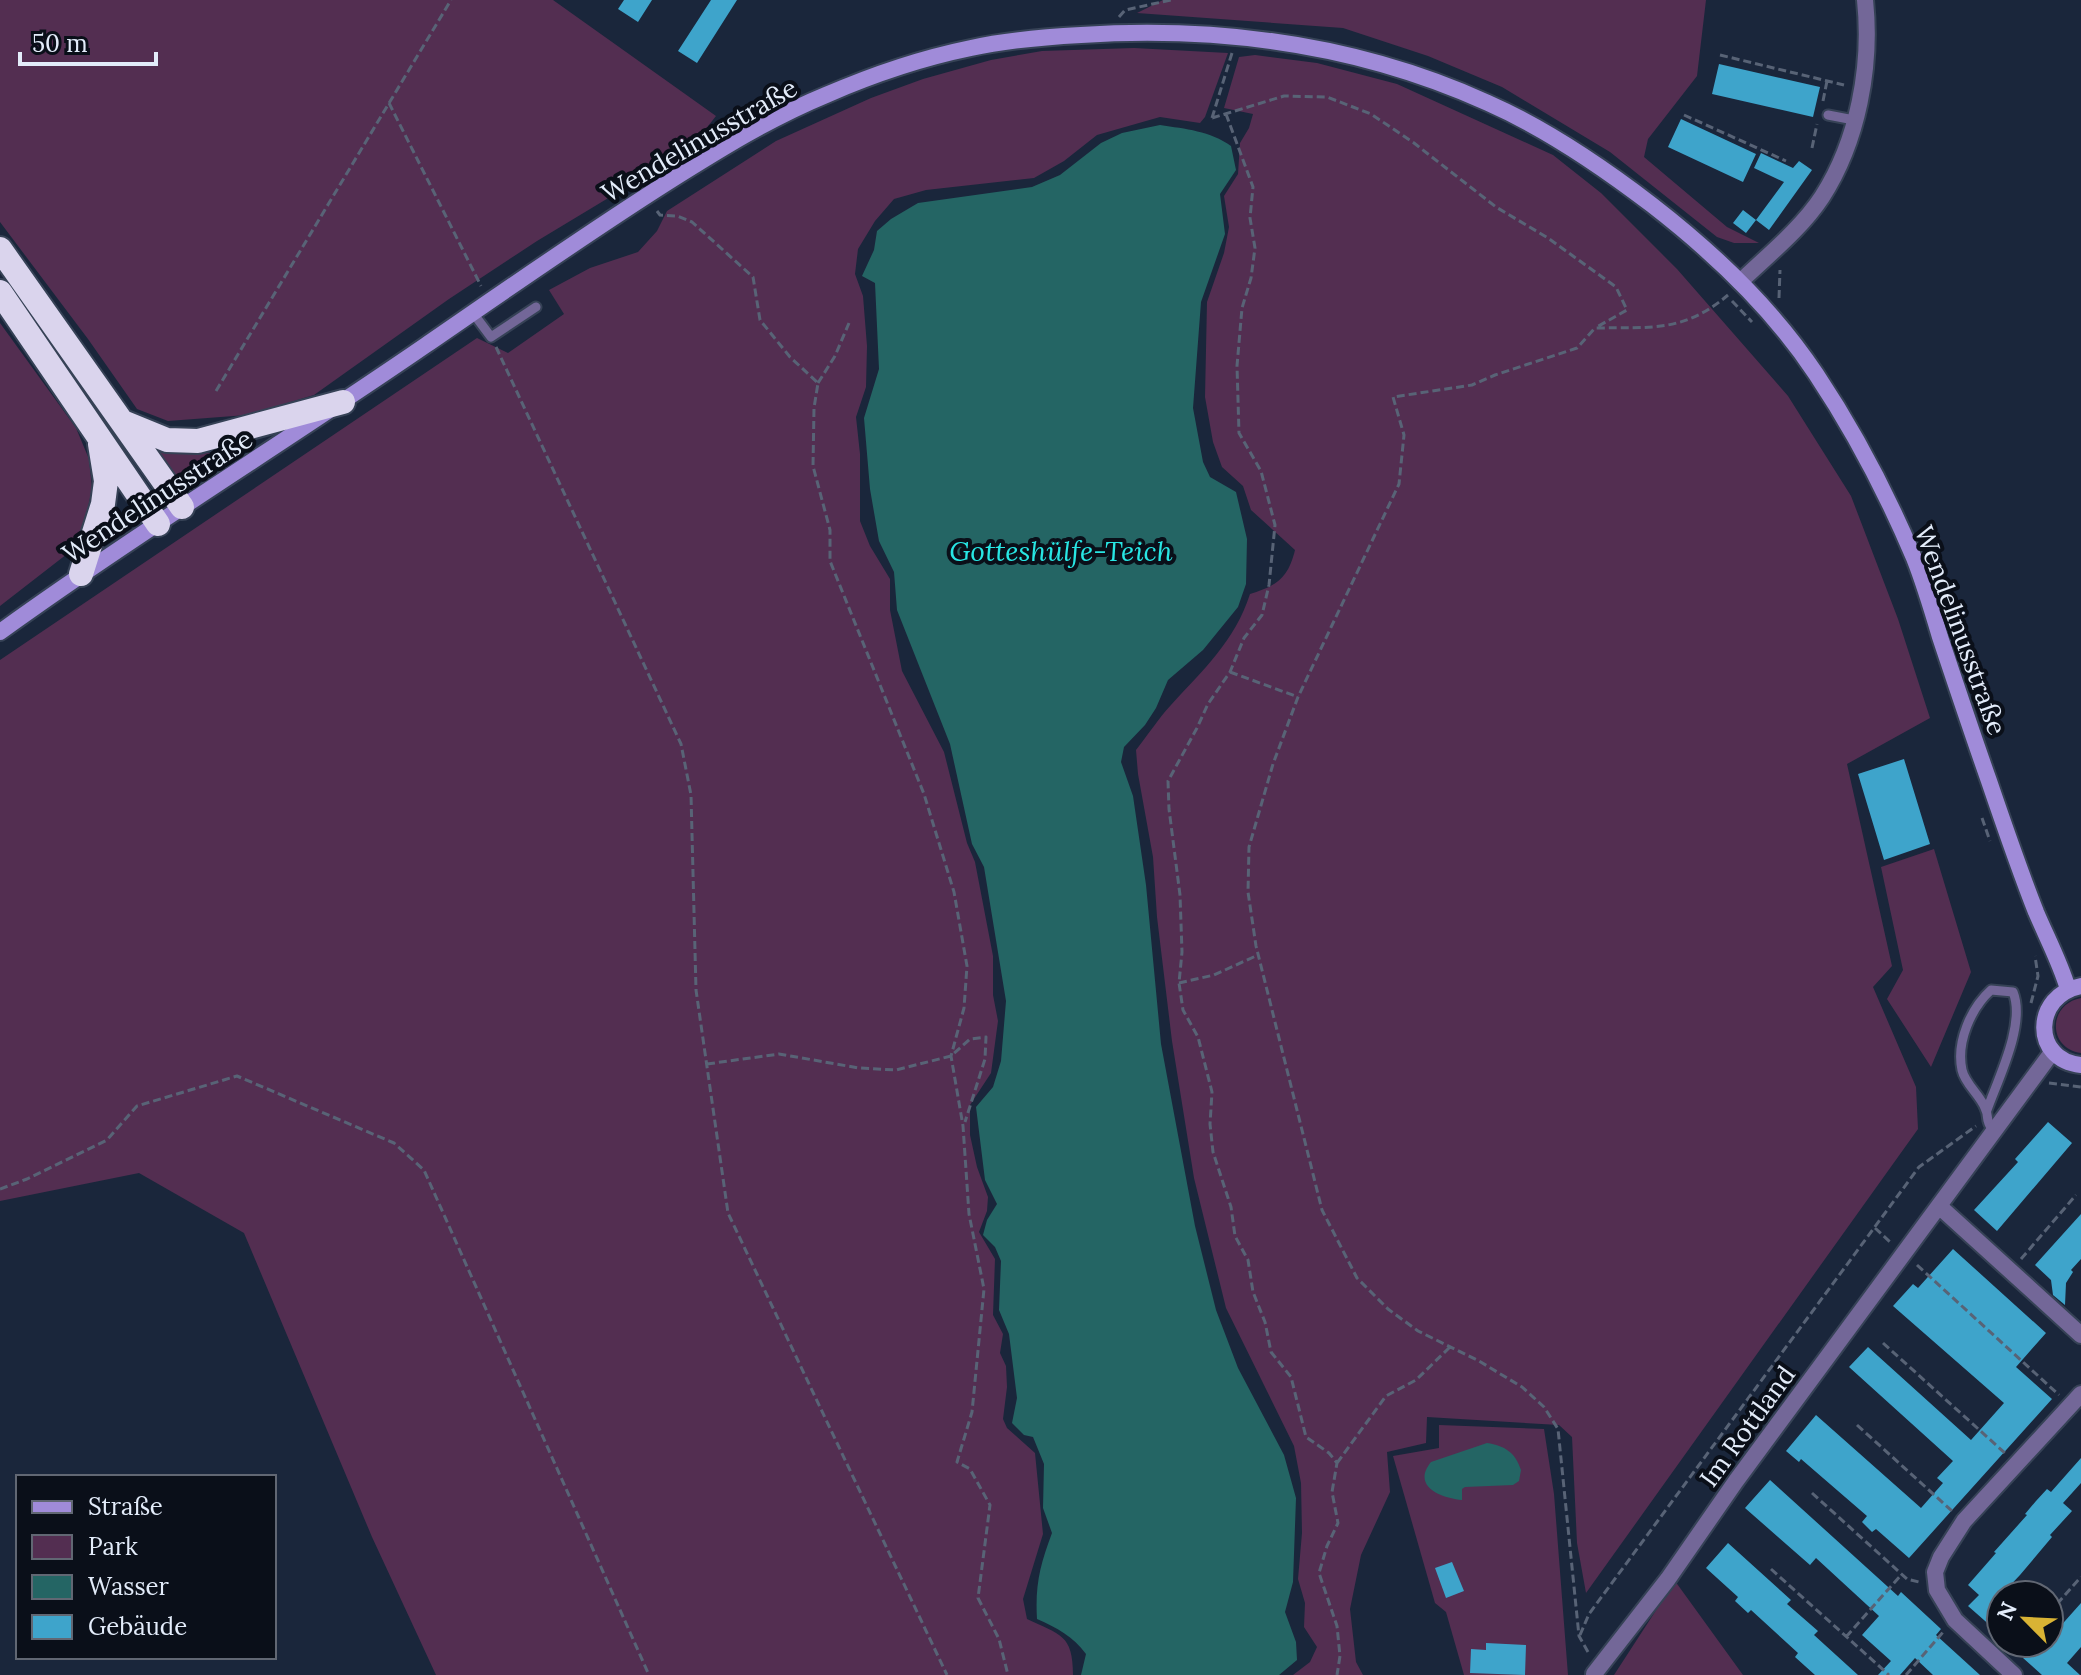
<svg xmlns="http://www.w3.org/2000/svg" width="2081" height="1675" viewBox="0 0 2081 1675" font-family="Lora,serif">
<style>
.green{fill:#532e51}
.water{fill:#246564}
.building{fill:#3ea4cb}
.lines{fill:none;stroke-linecap:round;stroke-linejoin:round}
.service-casing{stroke:#364256;stroke-width:13}
.minor-casing{stroke:#364256;stroke-width:20}
.tertiary-casing{stroke:#364256;stroke-width:20}
.secondary-casing{stroke:#364256;stroke-width:20}
.motorway-casing{stroke:#364256;stroke-width:28}
.path{stroke:#586376;stroke-width:3;stroke-dasharray:8 4;stroke-linecap:butt}
.service{stroke:#736798;stroke-width:9}
.minor{stroke:#736798;stroke-width:16}
.tertiary{stroke:#736798;stroke-width:16}
.secondary{stroke:#a08bd9;stroke-width:16}
.motorway{stroke:#dad4ed;stroke-width:24}
.labels{text-anchor:middle;dominant-baseline:central;stroke-width:8;stroke-linejoin:round;paint-order:stroke}
.street-label{font-size:26px;fill:#e3ecfa;stroke:#0a0f19}
.water-label{font-size:28px;font-style:italic;fill:#28e6e4;stroke:#0a0f19}
</style>
<rect width="100%" height="100%" fill="#1a263b"/>
<!-- green -->
<path class="green" d="M 0,0 L 553,0 L 716,116 L 705,130 L 673,159 L 537,241 L 449,299 L 314,395 L 247,415 L 168,421 L 137,409 L 88,339 L 0,222 Z
M 1163,0 L 1706,0 L 1697,76 L 1648,139 L 1644,157 L 1727,227 L 1759,243 L 1734,243 L 1717,237 L 1610,152 L 1502,87 L 1428,56 L 1343,28 L 1137,13 Z
M 1134,48 L 1228,53 L 1205,117 L 1200,123 L 1160,117 L 1097,135 L 1064,161 L 1034,178 L 926,190 L 894,199 L 875,221 L 858,249 L 855,274 L 863,296 L 867,346 L 866,387 L 856,417 L 860,454 L 860,521 L 870,546 L 890,579 L 890,610 L 902,671 L 944,752 L 967,843 L 975,862 L 993,956 L 993,995 L 998,1021 L 991,1073 L 970,1105 L 970,1135 L 977,1167 L 988,1197 L 987,1211 L 979,1232 L 995,1259 L 993,1315 L 1003,1334 L 1000,1353 L 1006,1366 L 1007,1387 L 1003,1419 L 1007,1428 L 1035,1453 L 1043,1534 L 1023,1599 L 1027,1619 C 1060,1635 1073,1634 1073,1675 L 436,1675 L 372,1537 L 244,1233 L 139,1173 L 0,1201 L 0,660 L 477,338 L 508,353 L 564,314 L 549,290 L 590,268 L 638,252 L 657,231 L 667,211 L 776,141 L 871,98 L 923,79 L 991,60 L 1042,51 Z
M 1255,55 L 1317,63 L 1397,84 L 1553,155 L 1601,193 L 1677,269 L 1788,396 L 1851,496 L 1898,619 L 1930,718 L 1847,764 L 1892,966 L 1873,987 L 1916,1087 L 1918,1129 L 1586,1593 L 1577,1543 L 1572,1437 L 1559,1425 L 1427,1417 L 1426,1443 L 1387,1452 L 1390,1492 L 1361,1555 L 1350,1609 L 1356,1662 L 1363,1675 L 1293,1675 L 1310,1662 L 1317,1647 L 1304,1627 L 1305,1603 L 1298,1579 L 1302,1533 L 1301,1483 L 1294,1446 L 1226,1308 L 1194,1178 L 1172,1041 L 1157,917 L 1153,857 L 1138,774 L 1136,750 C 1148,735 1158,719 1171,705 C 1203,670 1235,641 1250,594 C 1276,586 1288,579 1295,550 L 1251,510 L 1243,486 L 1222,467 L 1213,442 L 1205,397 L 1207,302 L 1224,253 L 1229,227 L 1224,196 L 1238,174 L 1240,143 L 1249,128 L 1253,114 L 1224,108 L 1239,57 Z
M 0,323 L 76,428 L 89,459 L 92,488 L 84,527 L 67,554 L 0,606 Z
M 153,448 L 174,454 L 212,453 L 172,478 Z
M 1934,849 L 1971,972 L 1931,1067 L 1887,999 L 1903,970 L 1881,867 Z
M 2081,998 L 2081,1053 C 2047,1048 2048,1004 2081,998 Z
M 1439,1425 L 1544,1429 L 1554,1494 L 1568,1675 L 1464,1675 L 1446,1612 L 1435,1603 L 1393,1456 L 1439,1448 Z
M 1675,1581 L 1743,1675 L 1614,1675 Z"/>
<!-- water -->
<path class="water" d="M 1160,125 C 1186,129 1210,131 1231,146 L 1236,170 L 1220,194 L 1225,234 L 1201,302 L 1193,408 L 1203,462 L 1210,477 L 1236,492 L 1247,539 L 1246,584 L 1238,607 L 1203,650 L 1168,680 L 1156,708 L 1145,725 L 1124,747 L 1121,762 L 1133,796 L 1146,885 L 1161,1044 L 1195,1226 L 1216,1310 L 1238,1368 L 1284,1455 L 1296,1498 L 1293,1582 L 1285,1612 L 1296,1642 L 1297,1660 L 1279,1675 L 1081,1675 L 1086,1654 C 1073,1636 1057,1628 1037,1619 C 1035,1585 1040,1565 1052,1533 L 1043,1508 L 1044,1464 L 1033,1437 L 1024,1435 L 1012,1423 L 1017,1398 L 1009,1334 L 999,1310 L 1001,1261 L 995,1247 L 983,1235 L 987,1220 L 997,1204 L 985,1180 L 976,1107 L 993,1087 L 1001,1061 L 1006,1001 L 984,867 L 972,844 L 950,744 L 897,610 L 894,572 L 879,541 L 870,489 L 864,418 L 879,369 L 875,283 L 862,276 L 874,250 L 877,231 L 891,219 L 918,203 L 1032,187 L 1060,175 L 1101,143 L 1122,133 Z
M 1487,1443 C 1505,1446 1515,1452 1521,1470 L 1519,1481 L 1513,1485 L 1465,1487 L 1462,1489 L 1462,1500 C 1442,1498 1411,1487 1431,1462 Z"/>
<!-- building -->
<path class="building" d="M 624,0 L 652,0 L 638,22 L 618,9 Z
M 711,0 L 737,0 L 697,63 L 678,51 Z
M 1719,64 L 1820,87 L 1813,117 L 1712,94 Z
M 1681,119 L 1756,154 L 1743,182 L 1668,147 Z
M 1761,153 L 1793,168 L 1799,161 L 1812,170 L 1769,230 L 1756,220 L 1746,233 L 1733,223 L 1743,210 L 1756,220 L 1784,182 L 1754,168 Z
M 1904,759 L 1930,844 L 1884,860 L 1858,774 Z
M 2048,1122 L 2072,1143 L 1997,1231 L 1974,1210 L 2018,1162 L 2015,1159 Z
M 2081,1214 L 2081,1259 L 2071,1270 L 2073,1272 L 2066,1283 L 2065,1305 L 2053,1295 L 2051,1280 L 2035,1265 Z
M 1953,1249 L 2046,1333 L 2016,1367 L 2052,1399 L 1909,1558 L 1876,1529 L 1872,1532 L 1862,1522 L 1867,1516 L 1801,1459 L 1799,1462 L 1786,1451 L 1816,1415 L 1921,1508 L 1943,1483 L 1937,1478 L 1953,1461 L 1849,1367 L 1868,1347 L 1971,1440 L 2004,1403 L 1893,1306 L 1913,1284 L 1918,1288 Z
M 2081,1458 L 2081,1483 L 2063,1503 L 2072,1511 L 2050,1535 L 2052,1537 L 2020,1575 L 2001,1595 L 2001,1635 L 1968,1606 L 1979,1595 L 1968,1585 L 1996,1553 L 1994,1552 L 2027,1515 L 2025,1514 L 2036,1501 L 2047,1489 L 2051,1492 Z
M 1770,1480 L 1898,1596 L 1901,1592 L 1941,1629 L 1936,1635 L 1980,1675 L 1933,1675 L 1915,1658 L 1900,1675 L 1878,1675 L 1891,1661 L 1862,1635 L 1879,1616 L 1816,1558 L 1810,1565 L 1745,1508 Z
M 1728,1543 L 1791,1600 L 1787,1604 L 1818,1631 L 1814,1635 L 1858,1675 L 1815,1675 L 1795,1657 L 1798,1653 L 1751,1610 L 1748,1613 L 1735,1601 L 1738,1597 L 1706,1568 Z
M 1452,1562 L 1464,1591 L 1446,1598 L 1435,1568 Z
M 2081,1603 L 2081,1647 L 2067,1663 L 2080,1675 L 2042,1675 L 2023,1658 L 2037,1643 L 2049,1643 L 2049,1639 Z
M 1486,1643 L 1526,1645 L 1525,1675 L 1470,1673 L 1471,1649 L 1486,1650 Z"/>
<g class="lines">
<defs>
<path id="service" d="M 1828,115 L 1854,120
M 473,313 L 491,337 L 536,307
M 1987,1110 C 1998,1079 2026,1024 2013,992 L 1991,990 C 1971,1008 1956,1042 1962,1070 C 1965,1084 1980,1095 1985,1108 C 1990,1118 1984,1118 1993,1131"/>
<path id="minor" d="M 1939,1206 L 2081,1335
M 1594,1674 L 1668,1579 L 1736,1481 L 2053,1051
M 2014,1675 L 1955,1620 L 1937,1590 L 1935,1572 L 1941,1557 L 1964,1521 L 2081,1394"/>
<path id="tertiary" d="M 1740,282 C 1767,256 1801,229 1822,197 C 1858,141 1872,66 1865,0"/>
<path id="secondary" d="M 0,632 C 139,532 285,442 426,345 C 506,290 586,234 668,182 C 719,150 770,118 826,95 C 872,75 922,58 971,48 C 1007,40 1045,37 1081,35 C 1221,26 1360,45 1488,103 C 1547,129 1601,166 1652,205 C 1714,253 1773,309 1816,374 C 1854,431 1887,494 1914,558 C 1924,583 1932,610 1940,637 C 1956,685 1972,733 1989,781 C 2004,825 2019,869 2036,912 C 2047,938 2060,962 2068,989
M 2081,986 C 2033,995 2031,1060 2081,1065"/>
<path id="motorway" d="M 0,249 L 182,507
M 0,292 L 158,524
M 123,422 L 167,440 L 198,441 L 343,402
M 81,574 L 103,504 L 106,481 L 100,444"/>
</defs>
<!-- service casing -->
<use href="#service" class="service-casing"/>
<!-- minor casing -->
<use href="#minor" class="minor-casing"/>
<!-- tertiary casing -->
<use href="#tertiary" class="tertiary-casing"/>
<!-- secondary casing -->
<use href="#secondary" class="secondary-casing"/>
<!-- motorway casing -->
<use href="#motorway" class="motorway-casing"/>
<!-- path -->
<path class="path" d="M 1119,17 L 1125,10 L 1171,0
M 1720,55 L 1844,85
M 1823,101 L 1827,81
M 389,103 L 481,286
M 1226,114 L 1253,187 L 1250,218 L 1255,248 L 1251,278 L 1242,308 L 1237,366 L 1239,433 L 1261,471 L 1275,525 L 1269,585 L 1262,615 L 1244,638 L 1230,672 L 1208,704 L 1197,728 L 1168,781 L 1169,809 L 1180,895 L 1182,952 L 1179,983 L 1183,1010 L 1198,1037 L 1212,1092 L 1210,1124 L 1213,1152 L 1231,1207 L 1235,1236 L 1248,1260 L 1253,1292 L 1265,1322 L 1271,1352 L 1291,1377 L 1306,1437 L 1329,1453 L 1337,1463 L 1332,1492 L 1338,1523 L 1327,1546 L 1319,1573 L 1337,1626 L 1340,1656 L 1337,1675
M 1684,115 L 1786,161
M 1212,118 L 1284,96 L 1327,97 L 1371,114 L 1414,143 L 1496,207 L 1548,238 L 1616,287 L 1627,310 L 1595,328
M 1212,118 L 1232,53
M 1812,148 L 1817,124
M 657,211 L 660,215 L 677,216 L 692,222 L 753,277 L 760,320 L 790,357 L 818,383 L 814,408 L 813,466 L 830,530 L 830,561 L 924,794 L 954,892 L 967,966 L 964,1008 L 951,1056 L 963,1126 L 969,1214 L 984,1289 L 972,1412 L 957,1462 L 970,1469 L 990,1505 L 978,1598 L 999,1639 L 1008,1675
M 1779,298 L 1780,270
M 1732,301 L 1752,322
M 496,347 L 681,744 L 691,795 L 696,990 L 728,1213 L 947,1675
M 818,383 L 835,356 L 849,323
M 216,391 L 451,0
M 1230,672 L 1298,697
M 1982,818 L 1990,841
M 1179,983 L 1214,975 L 1258,955
M 2031,1003 L 2038,976 L 2035,956
M 707,1064 L 779,1054 L 859,1068 L 896,1070 L 951,1056 L 970,1039 L 986,1037 L 985,1059 L 965,1122
M 2049,1083 L 2081,1087
M 0,1189 L 27,1179 L 107,1140 L 137,1106 L 237,1076 L 394,1143 L 424,1170 L 649,1675
M 1875,1228 L 1890,1242
M 2021,1259 L 2076,1195
M 1917,1265 L 2059,1395
M 1883,1343 L 2006,1454
M 1857,1425 L 1952,1511
M 1337,1463 L 1386,1396 L 1416,1380 L 1450,1347
M 1812,1493 L 1907,1579 L 1919,1582
M 1771,1569 L 1889,1675
M 2049,1613 L 2081,1577
M 1580,1635 L 1589,1614 L 1919,1167 L 1976,1126
M 1846,1637 L 1901,1575
M 1588,1652 L 1579,1636 L 1558,1429 L 1544,1407 L 1522,1387 L 1479,1361 L 1418,1331 L 1388,1309 L 1357,1278 L 1322,1210 L 1256,946 L 1248,892 L 1249,847 L 1273,764 L 1298,697 L 1399,484 L 1404,435 L 1393,397 L 1472,385 L 1495,375 L 1577,348 L 1595,328 C 1651,327 1683,333 1728,295
M 2013,1653 L 2022,1643
M 1906,1675 L 1944,1631"/>
<!-- service -->
<use href="#service" class="service"/>
<!-- minor -->
<use href="#minor" class="minor"/>
<!-- tertiary -->
<use href="#tertiary" class="tertiary"/>
<!-- secondary -->
<use href="#secondary" class="secondary"/>
<!-- motorway -->
<use href="#motorway" class="motorway"/>
</g>
<g class="labels">
<!-- street labels -->
<g class="street-label">
<text transform="translate(699 140) rotate(-30)">Wendelinusstraße</text>
<text transform="translate(157 496) rotate(-33)">Wendelinusstraße</text>
<text transform="translate(1961 630) rotate(70)">Wendelinusstraße</text>
<text transform="translate(1747 1426) rotate(-54)">Im Rottland</text>
</g>
<!-- water labels -->
<g class="water-label">
<text x="1061" y="551">Gotteshülfe-Teich</text>
</g>
</g>
<!-- legend -->
<rect x="16" y="1475" width="260" height="184" fill="#0a0f19" stroke="#616773" stroke-width="2"/>
<rect x="32" y="1501" width="40" height="12" fill="#a08bd9" stroke="#616773" stroke-width="2"/>
<text x="88" y="1515" font-size="24" fill="#e3ecfa">Straße</text>
<rect x="32" y="1535" width="40" height="24" fill="#532e51" stroke="#616773" stroke-width="2"/>
<text x="88" y="1555" font-size="24" fill="#e3ecfa">Park</text>
<rect x="32" y="1575" width="40" height="24" fill="#246564" stroke="#616773" stroke-width="2"/>
<text x="88" y="1595" font-size="24" fill="#e3ecfa">Wasser</text>
<rect x="32" y="1615" width="40" height="24" fill="#3ea4cb" stroke="#616773" stroke-width="2"/>
<text x="88" y="1635" font-size="24" fill="#e3ecfa">Gebäude</text>
<!-- north arrow -->
<g transform="translate(2025 1619) rotate(294)"><circle r="38" fill="#0a0f19" stroke="#616773" stroke-width="2"/>
<path d="M0-6L14 30L0 20L-14 30Z" fill="#d9b334"/>
<text y="-12" font-size="22" font-weight="bold" text-anchor="middle" fill="#e3ecfa">N</text>
</g>
<!-- scale -->
<path d="M20 52v12h136v-12" fill="none" stroke="#e3ecfa" stroke-width="4"/>
<text x="32" y="52" font-size="24" fill="#e3ecfa" stroke="#0a0f19" stroke-width="6" paint-order="stroke">50 m</text>
</svg>
